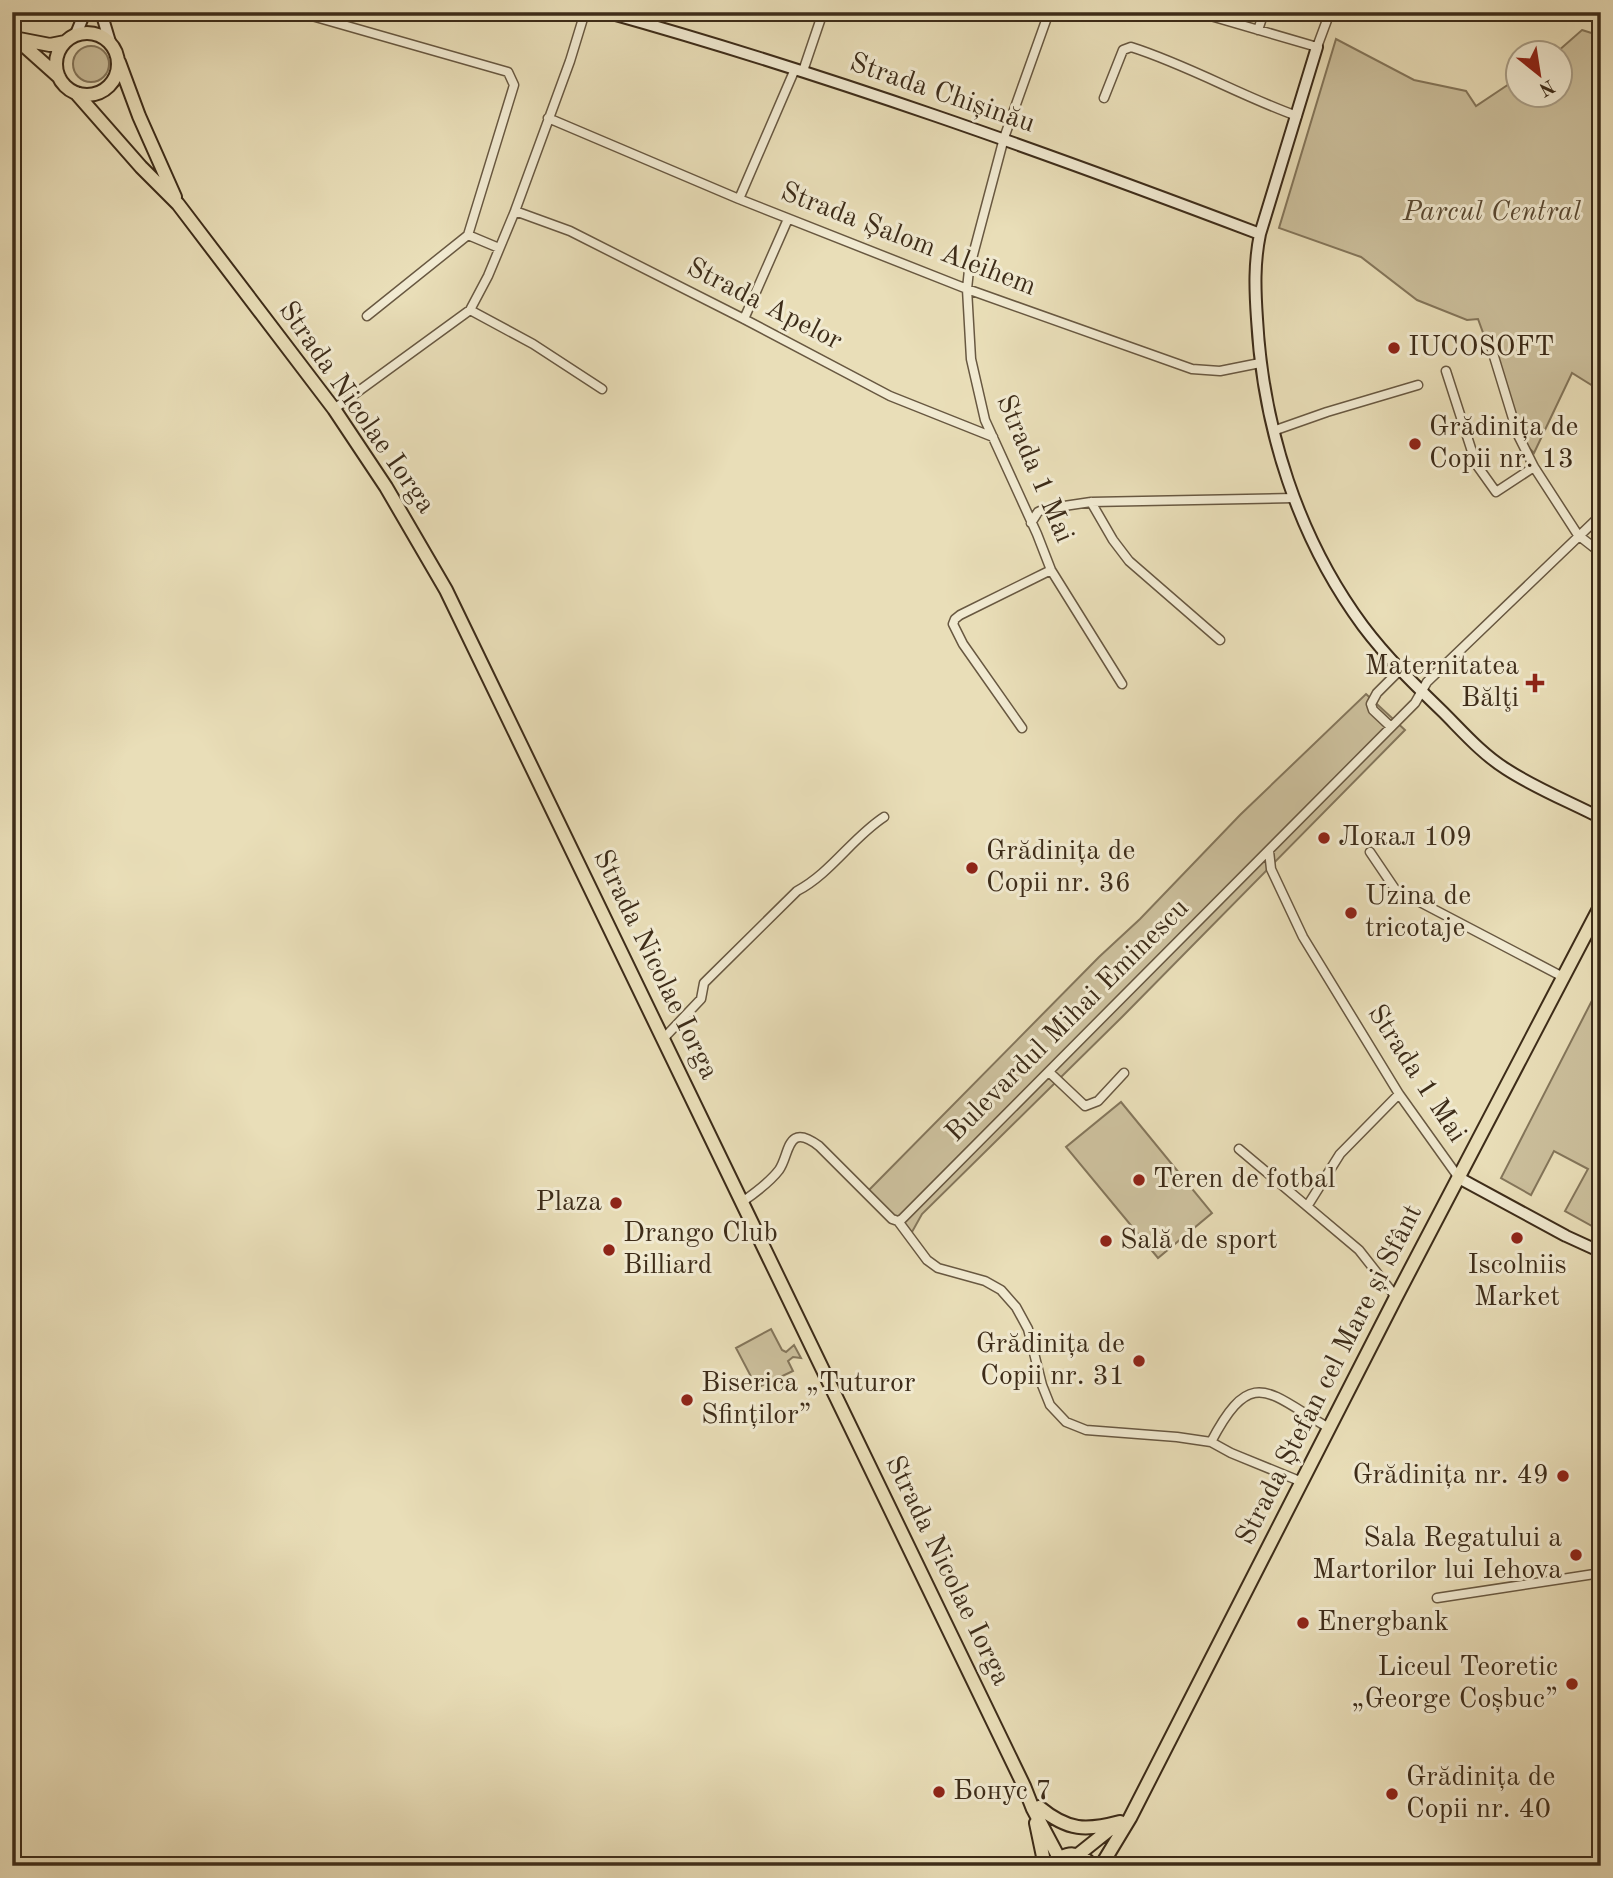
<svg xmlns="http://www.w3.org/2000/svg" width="1613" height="1878" viewBox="0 0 1613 1878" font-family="'Old Standard TT',serif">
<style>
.green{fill:#ccc09d;stroke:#84765b;stroke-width:2}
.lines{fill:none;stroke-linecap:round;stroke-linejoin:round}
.street-casing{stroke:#685841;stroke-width:11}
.secondary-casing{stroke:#3d2c19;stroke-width:14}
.primary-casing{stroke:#3d2c19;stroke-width:16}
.street{stroke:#f1ead1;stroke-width:8}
.secondary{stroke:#f1ead1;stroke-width:10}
.primary{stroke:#e9deb8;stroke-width:12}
.poi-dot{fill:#8f2418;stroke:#f1ead1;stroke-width:2.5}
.labels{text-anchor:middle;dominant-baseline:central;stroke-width:6;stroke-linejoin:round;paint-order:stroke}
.street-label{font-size:28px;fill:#3d2c19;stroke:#f1ead1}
.park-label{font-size:28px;font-style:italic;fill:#5a4a33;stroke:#f1ead1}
.poi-label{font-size:28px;fill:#3d2c19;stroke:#f1ead1;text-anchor:start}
</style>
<rect width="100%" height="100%" fill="#e9deb8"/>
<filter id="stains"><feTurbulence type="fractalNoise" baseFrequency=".00286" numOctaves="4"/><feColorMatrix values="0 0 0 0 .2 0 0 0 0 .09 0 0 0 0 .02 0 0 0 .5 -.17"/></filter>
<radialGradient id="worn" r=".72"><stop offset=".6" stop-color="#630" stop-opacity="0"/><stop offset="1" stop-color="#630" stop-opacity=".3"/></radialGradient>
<!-- green -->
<path class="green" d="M 1582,30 L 1601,36 L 1601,391 L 1572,373 L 1534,453 L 1523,442 L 1478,319 L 1467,320 L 1417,300 L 1361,257 L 1279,228 L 1336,39 L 1414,80 L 1466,91 L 1476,106 L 1518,78 L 1518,94 L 1560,94 L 1560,52 L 1557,52 Z
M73 64a18 18 0 1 1 36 0a18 18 0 1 1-36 0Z
M 1366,694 L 1405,730 L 1123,1016 L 922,1214 L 912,1232 L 868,1191 L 1099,957 L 1140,919 L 1240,815 Z
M 1601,983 L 1601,1231 L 1565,1211 L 1588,1169 L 1554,1151 L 1531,1195 L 1501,1178 Z
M 1121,1102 L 1212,1213 L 1158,1258 L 1066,1147 Z
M 771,1329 L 782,1350 L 786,1352 L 794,1345 L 801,1358 L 793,1357 L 788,1361 L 793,1371 L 757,1388 L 736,1348 Z"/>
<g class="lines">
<defs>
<path id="street" d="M 298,12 L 508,72 L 514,85 L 468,235 L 499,248
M 1049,12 L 1004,138 L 969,270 L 967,289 L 971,359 L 985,420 L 1037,534 L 1051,570 L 1122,684
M 1197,12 L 1317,47 L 1330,12
M 1258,30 L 1264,12
M 803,71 L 823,12
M 1104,98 L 1123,50 L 1131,47 C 1188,65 1241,96 1297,116
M 548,118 L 739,199 L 967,289 L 1192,369 L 1220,371 L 1260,363
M 739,199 L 795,69
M 515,211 L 570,231 L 744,319 L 890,396 L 993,437
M 470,310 L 533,344 L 602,389
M 367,316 L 468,235
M 744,319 L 788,219
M 1492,350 L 1518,435 L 1534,467 L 1578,535 L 1601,553
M 1446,371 L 1476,464 L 1496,492 L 1534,467
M 334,409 L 470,310 L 488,276 L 515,211 L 570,61 L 585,12
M 1273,431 L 1327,412 L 1418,385
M 1091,502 L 1113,540 L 1129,561 L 1220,640
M 1031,523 L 1038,512 L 1044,509 L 1091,502 L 1294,498
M 1391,727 L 1373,710 L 1371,704 L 1377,693 L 1400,670
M 1022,728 L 963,644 L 953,624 L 955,619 L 960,615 L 1051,570
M 1269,851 L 1271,869 L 1303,937 L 1399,1094 L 1459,1178
M 1370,852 L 1395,889 L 1563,977
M 663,1039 L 701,999 L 704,983 L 708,979 L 797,891 C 831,873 852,838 884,817
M 1049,1072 L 1085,1106 L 1098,1101 L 1124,1073
M 1239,1149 L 1359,1250 L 1396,1297
M 742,1202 C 755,1193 769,1183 779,1170 C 790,1155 786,1121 819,1146 L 892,1219 L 898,1221 L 902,1219 L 1415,703 L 1427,682 L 1601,515
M 1308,1205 L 1340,1154 L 1399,1094
M 898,1221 L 927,1260 L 938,1268 L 985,1281 L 1001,1290 L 1016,1307 L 1028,1329 L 1042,1385 L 1050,1405 L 1066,1422 L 1086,1430 L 1177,1437 L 1211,1442 L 1231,1453 L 1302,1482
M 1211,1442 C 1252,1364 1268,1393 1329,1428
M 1437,1598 L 1601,1573"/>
<path id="secondary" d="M 101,12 L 110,42
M 605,12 C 827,74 1044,152 1260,234
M 76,34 L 85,12
M 1317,47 L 1260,234 C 1254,263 1255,290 1257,319 C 1263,428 1298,538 1363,626 C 1387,658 1415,685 1443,712 C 1463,732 1482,754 1506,769 C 1535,788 1570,802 1601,818
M 1459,1178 L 1566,1236 L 1601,1252"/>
<path id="primary" d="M56 64a31 31 0 1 1 62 0a31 31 0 1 1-62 0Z
M 12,35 L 59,77
M 19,39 L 50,45 L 65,42
M 119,62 L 139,116 L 175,197
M 76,93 L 141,167 L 178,204 L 334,409 L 386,487 L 446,590 L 1024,1786 L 1033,1809 L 1059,1858
M 1039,1807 C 1068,1831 1086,1831 1120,1822
M 1036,1823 L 1045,1866
M 1079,1854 L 1114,1826
M 1054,1866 C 1064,1850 1081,1851 1092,1866
M 1101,1866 L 1130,1818 L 1396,1297 L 1601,905"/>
</defs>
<!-- street casing -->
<use href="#street" class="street-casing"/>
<!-- secondary casing -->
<use href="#secondary" class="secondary-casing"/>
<!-- primary casing -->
<use href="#primary" class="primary-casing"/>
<!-- street -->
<use href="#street" class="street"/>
<!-- secondary -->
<use href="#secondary" class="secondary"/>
<!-- primary -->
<use href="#primary" class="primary"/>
</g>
<!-- markers -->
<g class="poi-dot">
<circle cx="1394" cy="348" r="7"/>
<circle cx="1415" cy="444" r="7"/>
<path d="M1531.5 672.5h7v7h7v7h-7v7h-7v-7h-7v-7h7z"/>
<circle cx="1324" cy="838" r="7"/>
<circle cx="972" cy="868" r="7"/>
<circle cx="1351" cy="913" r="7"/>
<circle cx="1139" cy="1180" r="7"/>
<circle cx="616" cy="1203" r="7"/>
<circle cx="1517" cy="1238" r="7"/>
<circle cx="1106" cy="1241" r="7"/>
<circle cx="609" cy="1250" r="7"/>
<circle cx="1139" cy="1361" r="7"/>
<circle cx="687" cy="1400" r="7"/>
<circle cx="1563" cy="1476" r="7"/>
<circle cx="1576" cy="1555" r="7"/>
<circle cx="1303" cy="1623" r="7"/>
<circle cx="1572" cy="1684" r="7"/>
<circle cx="939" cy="1792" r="7"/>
<circle cx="1392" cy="1794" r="7"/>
</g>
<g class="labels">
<!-- street labels -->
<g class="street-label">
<text transform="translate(942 94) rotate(19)">Strada Chișinău</text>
<text transform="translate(908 240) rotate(21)">Strada Șalom Aleihem</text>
<text transform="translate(764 305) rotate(27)">Strada Apelor</text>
<text transform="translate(356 408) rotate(55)">Strada Nicolae Iorga</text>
<text transform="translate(1034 469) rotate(67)">Strada 1 Mai</text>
<text transform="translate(655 965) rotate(64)">Strada Nicolae Iorga</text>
<text transform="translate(1068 1021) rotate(-45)">Bulevardul Mihai Eminescu</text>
<text transform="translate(1416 1074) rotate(57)">Strada 1 Mai</text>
<text transform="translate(1330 1375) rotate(-63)">Strada Ștefan cel Mare și Sfânt</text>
<text transform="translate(947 1571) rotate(64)">Strada Nicolae Iorga</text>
</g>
<!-- park labels -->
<g class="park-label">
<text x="1492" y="213">Parcul Central</text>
</g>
<!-- poi labels -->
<g class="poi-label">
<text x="1408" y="348">IUCOSOFT</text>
<text x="1429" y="428">Grădinița de<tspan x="1429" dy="32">Copii nr. 13</tspan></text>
<text x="1519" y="667" text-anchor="end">Maternitatea<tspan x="1519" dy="32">Bălţi</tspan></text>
<text x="1338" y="838">Локал 109</text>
<text x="986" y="852">Grădinița de<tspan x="986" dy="32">Copii nr. 36</tspan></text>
<text x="1365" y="897">Uzina de<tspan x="1365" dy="32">tricotaje</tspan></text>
<text x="1153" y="1180">Teren de fotbal</text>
<text x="602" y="1203" text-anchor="end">Plaza</text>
<text x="623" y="1234">Drango Club<tspan x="623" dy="32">Billiard</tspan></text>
<text x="1120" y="1241">Sală de sport</text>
<text x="1517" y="1266" text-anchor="middle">Iscolniis<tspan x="1517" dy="32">Market</tspan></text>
<text x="1125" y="1345" text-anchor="end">Grădinița de<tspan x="1125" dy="32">Copii nr. 31</tspan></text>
<text x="701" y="1384">Biserica „Tuturor<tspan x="701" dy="32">Sfinților”</tspan></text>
<text x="1549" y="1476" text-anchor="end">Grădinița nr. 49</text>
<text x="1562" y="1539" text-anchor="end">Sala Regatului a<tspan x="1562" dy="32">Martorilor lui Iehova</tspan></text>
<text x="1317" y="1623">Energbank</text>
<text x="1558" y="1668" text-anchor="end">Liceul Teoretic<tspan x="1558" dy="32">„George Coșbuc”</tspan></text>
<text x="1406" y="1778">Grădinița de<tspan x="1406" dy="32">Copii nr. 40</tspan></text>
<text x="953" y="1792">Бонус 7</text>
</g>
</g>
<!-- margin -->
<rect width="1613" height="1878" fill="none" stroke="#e9deb8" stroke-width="42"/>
<rect x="14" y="14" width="1585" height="1850" fill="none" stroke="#3d2c19" stroke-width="3.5"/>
<rect x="21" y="21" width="1571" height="1836" fill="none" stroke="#3d2c19" stroke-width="2"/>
<!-- north arrow -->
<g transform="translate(1539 74) rotate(150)"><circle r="33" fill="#f1ead1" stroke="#a99e87" stroke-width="2"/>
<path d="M0-5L12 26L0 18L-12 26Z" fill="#8f2418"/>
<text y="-10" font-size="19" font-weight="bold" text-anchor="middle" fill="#3d2c19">N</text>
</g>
<rect width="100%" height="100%" filter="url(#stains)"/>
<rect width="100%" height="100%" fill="url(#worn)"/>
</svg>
